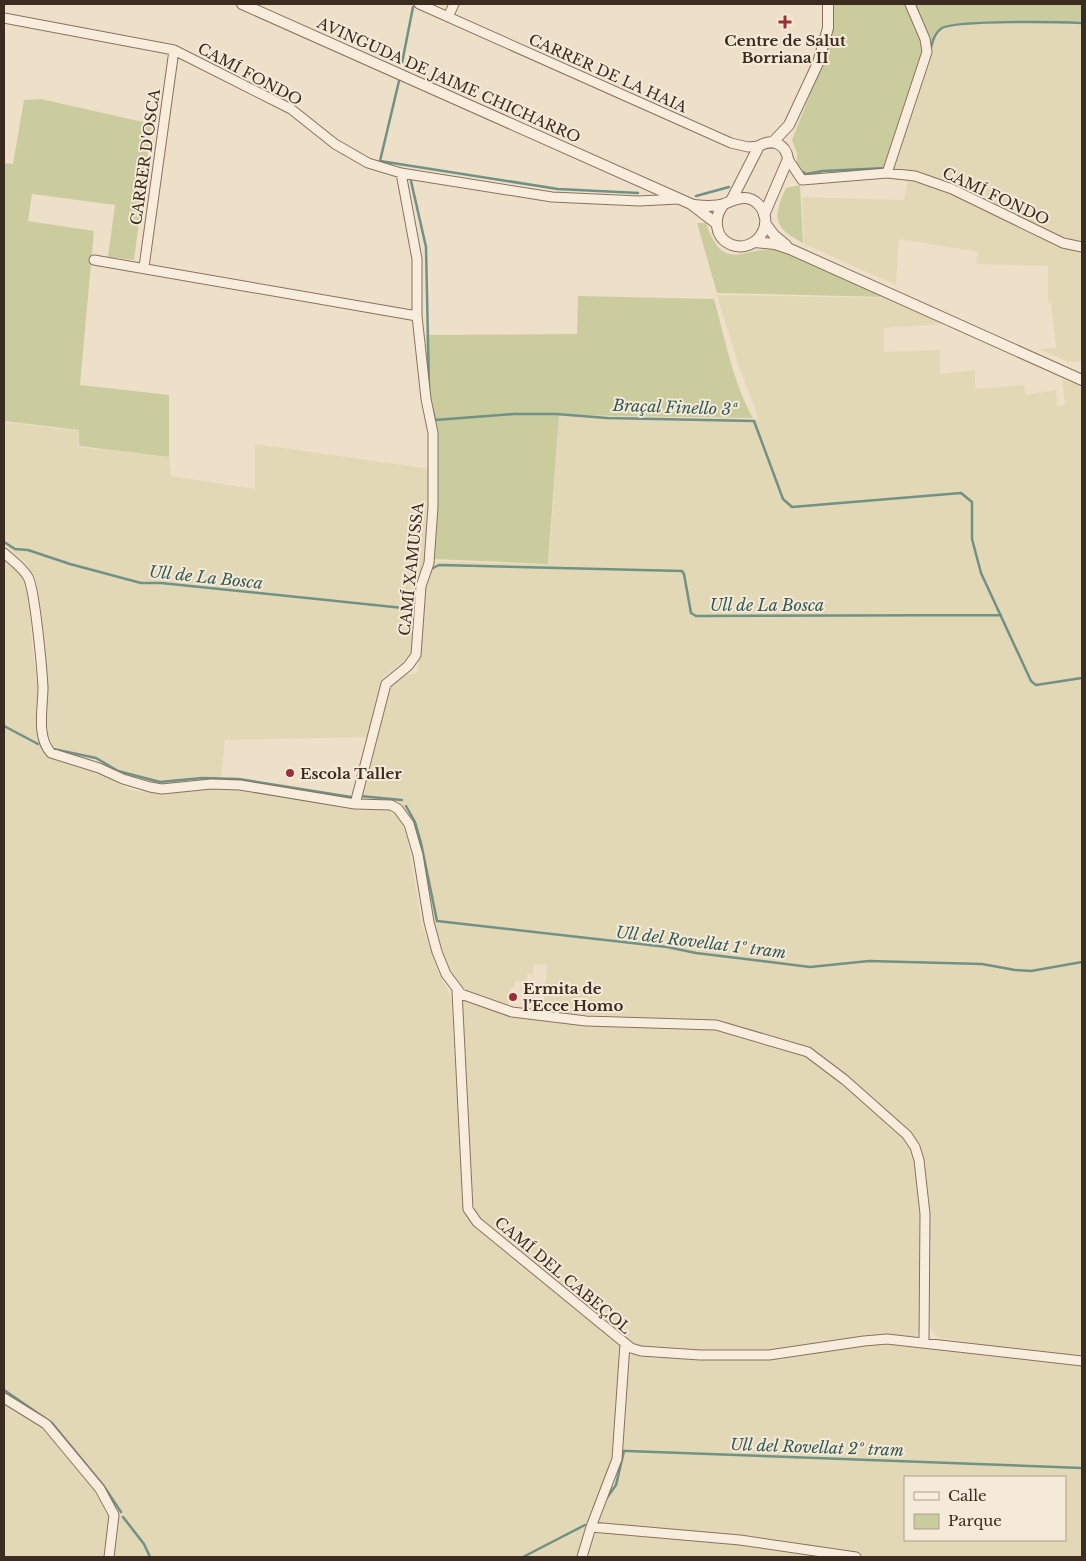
<svg xmlns="http://www.w3.org/2000/svg" width="1086" height="1561" viewBox="0 0 1086 1561" font-family="'Libre Baskerville',serif">
<style>
.farmland{fill:#e3d8b6;fill-rule:evenodd}
.green{fill:#cbcc9d}
.lines{fill:none;stroke-linecap:round;stroke-linejoin:round}
.stream{stroke:#709186;stroke-width:2.5}
.minor-casing{stroke:#8a715e;stroke-width:11}
.tertiary-casing{stroke:#8a715e;stroke-width:12}
.minor{stroke:#f8eddc;stroke-width:9}
.tertiary{stroke:#f8eddc;stroke-width:10}
.poi-dot{fill:#982f39;stroke:#f5ead8;stroke-width:2}
.labels{text-anchor:middle;dominant-baseline:central;stroke-width:4;stroke-linejoin:round;paint-order:stroke}
.poi-label{font-size:15px;font-weight:bold;fill:#3b2b21;stroke:#f5ead8;text-anchor:start}
.street-label{font-size:15px;fill:#3b2b21;stroke:#f5ead8}
.water-label{font-size:16px;font-style:italic;fill:#315a54;stroke:#f5ead8}
</style>
<rect width="100%" height="100%" fill="#eedfc9"/>
<!-- farmland -->
<path class="farmland" d="M 1041,21 L 1082,22 L 1082,243 L 1065,240 L 911,172 L 891,168 L 932,40 L 939,29 L 947,25 Z
M 908,178 L 941,188 L 1082,251 L 1082,361 L 1069,362 L 1039,349 L 1056,348 L 1051,304 L 1048,303 L 1048,266 L 976,264 L 978,252 L 899,239 L 896,285 L 804,244 L 802,197 L 904,200 Z
M 717,295 L 887,298 L 942,324 L 884,328 L 884,352 L 940,350 L 940,374 L 975,370 L 975,389 L 1024,385 L 1026,395 L 1056,390 L 1057,406 L 1065,405 L 1062,379 L 1082,387 L 1082,1355 L 1018,1350 L 939,1338 L 935,1335 L 929,1326 L 929,1256 L 931,1250 L 928,1193 L 924,1160 L 918,1142 L 848,1077 L 812,1049 L 717,1022 L 543,1012 L 547,965 L 534,964 L 533,974 L 527,973 L 526,982 L 515,981 L 514,988 L 510,988 L 508,1006 L 466,992 L 460,987 L 444,958 L 435,930 L 421,850 L 412,820 L 397,802 L 360,798 L 391,683 L 402,674 L 415,674 L 418,670 L 424,583 L 432,561 L 549,564 L 559,415 L 759,419 L 739,367 Z
M 4,422 L 79,431 L 78,447 L 169,457 L 171,476 L 255,489 L 255,444 L 430,469 L 427,541 L 425,564 L 416,589 L 412,651 L 409,657 L 383,677 L 368,737 L 225,740 L 221,779 L 160,784 L 119,773 L 100,761 L 55,750 L 46,734 L 46,676 L 36,580 L 27,564 L 4,544 Z
M 4,559 L 18,571 L 28,589 L 33,654 L 38,684 L 38,737 L 45,754 L 62,762 L 100,773 L 128,789 L 144,792 L 227,788 L 351,808 L 388,810 L 400,819 L 407,837 L 422,925 L 438,971 L 451,997 L 463,1196 L 466,1215 L 622,1345 L 616,1400 L 616,1441 L 610,1473 L 592,1509 L 578,1557 L 113,1557 L 118,1511 L 99,1484 L 50,1423 L 4,1392 Z
M 464,1001 L 505,1015 L 555,1023 L 709,1029 L 799,1052 L 813,1059 L 841,1082 L 910,1145 L 919,1192 L 921,1241 L 921,1331 L 915,1336 L 881,1336 L 757,1353 L 644,1349 L 635,1347 L 475,1214 L 470,1184 L 461,1003 Z
M 881,1342 L 1082,1365 L 1082,1557 L 850,1557 L 595,1525 L 602,1502 L 614,1485 L 622,1452 L 626,1369 L 628,1358 L 633,1354 L 641,1357 L 756,1359 ZM 905,1477 L 1065,1477 L 1065,1540 L 905,1540 Z
M 4,1403 L 37,1423 L 50,1434 L 96,1490 L 109,1516 L 103,1557 L 4,1557 Z
M 593,1531 L 730,1542 L 826,1557 L 585,1557 Z"/>
<!-- green -->
<path class="green" d="M 834,4 L 908,4 L 920,34 L 924,52 L 885,169 L 823,172 L 805,176 L 797,165 L 797,153 L 792,140 L 832,38 Z
M 913,4 L 1082,4 L 1082,21 L 947,25 L 935,33 L 931,44 Z
M 41,99 L 152,124 L 134,260 L 108,257 L 115,205 L 32,194 L 28,221 L 94,231 L 80,385 L 169,395 L 169,457 L 79,446 L 79,430 L 4,421 L 4,163 L 13,164 L 24,100 Z
M 800,185 L 803,243 C 774,228 772,218 786,188 Z
M 697,223 L 706,223 C 724,276 744,245 778,250 L 886,297 L 717,293 Z
M 578,296 L 714,299 C 725,338 733,383 753,418 L 559,415 L 548,564 L 432,559 L 426,335 L 577,334 Z"/>
<g class="lines">
<!-- stream -->
<path class="stream" d="M 930,52 C 932,43 934,33 942,28 C 957,20 1059,22 1082,23
M 402,63 L 413,7
M 399,81 L 380,161 L 558,189 L 638,193
M 803,172 L 806,174 L 823,171 L 886,168
M 411,181 L 426,247 L 429,388
M 696,196 L 729,187
M 432,408 L 435,420 L 514,414 L 556,414 L 607,418 L 754,421 L 783,499 L 792,507 L 961,493 L 972,502 L 972,539 L 981,573 L 1031,681 L 1036,685 L 1082,678
M 4,542 L 15,549 L 28,550 L 70,564 L 141,583 L 161,583 L 413,609
M 431,569 L 439,565 L 682,571 L 684,574 L 691,613 L 696,616 L 1001,615
M 4,726 L 38,744
M 53,749 L 96,758 L 118,771 L 160,782 L 202,778 L 239,779 L 351,797
M 360,796 L 402,800
M 406,806 L 415,822 L 421,843 L 437,921 L 667,947 L 696,953 L 810,967 L 869,961 L 982,964 L 1015,970 L 1031,971 L 1082,962
M 4,1390 L 52,1423 L 103,1485 L 121,1512
M 606,1499 L 616,1485 L 624,1451 L 627,1451 L 1082,1468
M 123,1517 L 144,1544 L 150,1557
M 523,1557 L 585,1525"/>
<defs>
<path id="minor" d="M 419,4 L 731,143 L 748,147 L 759,146
M 448,17 L 454,4
M 4,18 L 174,50 L 291,109 L 335,144 L 368,163 L 401,173 L 552,197 L 639,201 L 678,199
M 788,159 L 802,180 L 887,173 L 915,176 L 952,189 L 1063,243 L 1082,247
M 887,173 L 927,52 L 925,39 L 910,4
M 94,260 L 417,316
M 144,267 L 174,50
M 4,553 C 13,561 22,567 28,577 C 35,590 42,669 43,687 C 43,708 36,737 51,753 L 99,768 L 123,779 L 150,787 L 162,789 L 211,784 L 240,785 L 355,804 L 391,805 L 398,809 L 409,824 L 418,855 L 429,922 L 437,952 L 446,974 L 461,994 L 512,1012 L 586,1021 L 716,1025 L 808,1052 L 845,1080 L 907,1135 L 915,1147 L 919,1160 L 925,1214 L 924,1342
M 355,804 L 386,684 L 408,666 L 416,655 L 421,586 L 429,563 L 433,507 L 433,433 L 426,399 L 417,316 L 417,259 L 401,173
M 457,991 L 468,1209 L 477,1222 L 631,1348 L 641,1351 L 700,1355 L 769,1355 L 864,1341 L 887,1339 L 1082,1361
M 4,1398 L 46,1424 L 100,1489 L 114,1515 L 109,1557
M 591,1527 L 740,1540 L 856,1557
M 582,1557 L 591,1527 L 617,1459 L 625,1344"/>
<path id="tertiary" d="M 242,4 L 691,204 L 717,224
M 773,142 L 789,125 L 818,63 L 828,28 L 828,4
M 732,199 L 759,146 C 772,138 786,144 788,159 L 764,215
M 694,205 C 703,206 715,207 724,204 C 736,199 748,193 759,205 C 776,224 756,253 732,245 C 714,238 713,217 724,204
M 765,223 L 774,235 L 786,245
M 755,242 L 775,244 L 790,249 L 1082,380"/>
</defs>
<!-- minor casing -->
<use href="#minor" class="minor-casing"/>
<!-- tertiary casing -->
<use href="#tertiary" class="tertiary-casing"/>
<!-- minor -->
<use href="#minor" class="minor"/>
<!-- tertiary -->
<use href="#tertiary" class="tertiary"/>
</g>
<!-- markers -->
<g class="poi-dot">
<path d="M782.5 14.5h5v5h5v5h-5v5h-5v-5h-5v-5h5z"/>
<circle cx="290" cy="773" r="5"/>
<circle cx="513" cy="997" r="5"/>
</g>
<g class="labels">
<!-- poi labels -->
<g class="poi-label">
<text x="785" y="40" text-anchor="middle">Centre de Salut<tspan x="785" dy="17">Borriana II</tspan></text>
<text x="300" y="773">Escola Taller</text>
<text x="523" y="988">Ermita de<tspan x="523" dy="17">l’Ecce Homo</tspan></text>
</g>
<!-- street labels -->
<g class="street-label">
<text transform="translate(608 73) rotate(24)">CARRER DE LA HAIA</text>
<text transform="translate(250 74) rotate(28)">CAMÍ FONDO</text>
<text transform="translate(449 80) rotate(24)">AVINGUDA DE JAIME CHICHARRO</text>
<text transform="translate(145 157) rotate(-82)">CARRER D'OSCA</text>
<text transform="translate(996 196) rotate(25)">CAMÍ FONDO</text>
<text transform="translate(411 569) rotate(-84)">CAMÍ XAMUSSA</text>
<text transform="translate(563 1275) rotate(40)">CAMÍ DEL CABEÇOL</text>
</g>
<!-- water labels -->
<g class="water-label">
<text transform="translate(675 407) rotate(2)">Braçal Finello 3ª</text>
<text transform="translate(206 577) rotate(6)">Ull de La Bosca</text>
<text x="767" y="605">Ull de La Bosca</text>
<text transform="translate(701 942) rotate(7)">Ull del Rovellat 1º tram</text>
<text transform="translate(817 1447) rotate(2)">Ull del Rovellat 2º tram</text>
</g>
</g>
<!-- border -->
<rect width="1086" height="1561" fill="none" stroke="#3b2b21" stroke-width="10"/>
<!-- legend -->
<rect x="904" y="1476" width="162" height="65" fill="#f5ead8" stroke="#ab9e8f"/>
<rect x="914" y="1492" width="25" height="8" fill="#f8eddc" stroke="#ab9e8f"/>
<text x="948" y="1501" font-size="15" fill="#3b2b21">Calle</text>
<rect x="914" y="1514" width="25" height="15" fill="#cbcc9d" stroke="#ab9e8f"/>
<text x="948" y="1526" font-size="15" fill="#3b2b21">Parque</text>
</svg>
